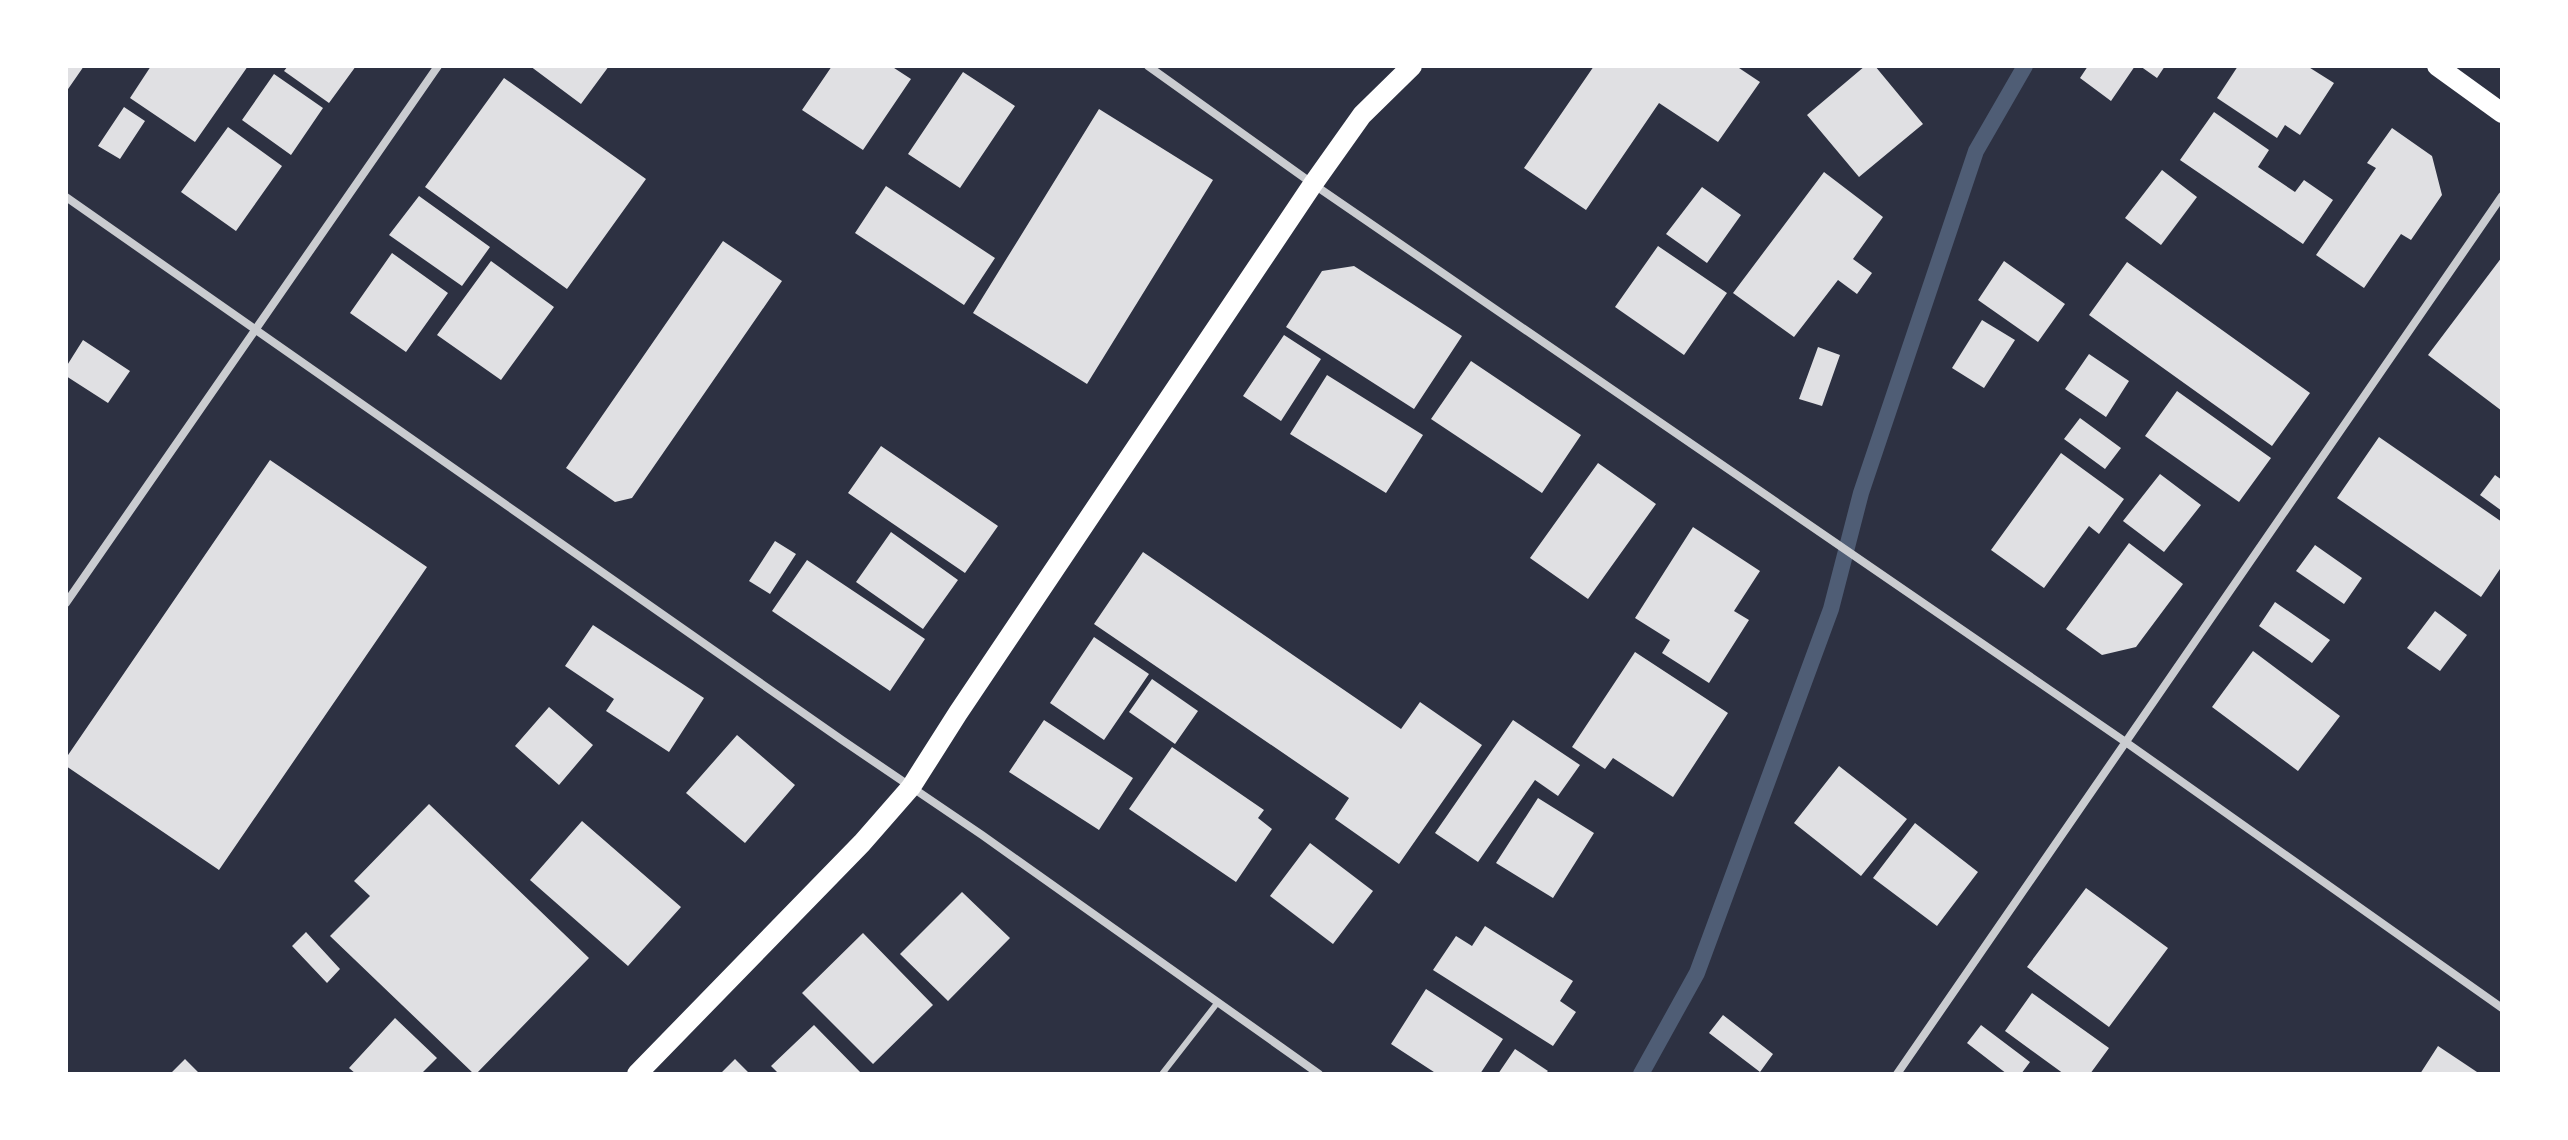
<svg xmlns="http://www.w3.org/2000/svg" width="2568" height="1140" viewBox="0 0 2568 1140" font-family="Georgia,serif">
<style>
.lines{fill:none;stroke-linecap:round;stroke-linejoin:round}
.stream{stroke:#4f5d75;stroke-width:16}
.building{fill:#e0e0e3}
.service{stroke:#caccd0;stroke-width:6}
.minor{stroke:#caccd0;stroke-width:8}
.primary{stroke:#fff;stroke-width:20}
</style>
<rect width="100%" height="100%" fill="#2d3142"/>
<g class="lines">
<!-- stream -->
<path class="stream" d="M 1641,1074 L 1697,973 L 1831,609 L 1861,493 L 1976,151 L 2025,66"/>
</g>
<!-- building -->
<path class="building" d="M 66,66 L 84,66 L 66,92 Z
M 151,66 L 248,66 L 195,142 L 130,98 Z
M 288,66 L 356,66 L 329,103 L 284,71 Z
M 530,66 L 609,66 L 581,104 Z
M 832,66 L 891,66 L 911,79 L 863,150 L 802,110 Z
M 1594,66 L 1736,66 L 1760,82 L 1718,142 L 1659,103 L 1586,210 L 1524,168 Z
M 1865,66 L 1875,66 L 1923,124 L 1859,177 L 1807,115 Z
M 2088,66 L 2135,66 L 2111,101 L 2080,78 Z
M 2140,66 L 2165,66 L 2157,78 Z
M 2238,66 L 2307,66 L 2334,83 L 2300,135 L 2285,125 L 2277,138 L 2217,98 Z
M 963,72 L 1015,106 L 960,188 L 908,154 Z
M 274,74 L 323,108 L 291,155 L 242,120 Z
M 504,78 L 646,179 L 567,289 L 425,187 Z
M 124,107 L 145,121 L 120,159 L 98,146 Z
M 1099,109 L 1213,180 L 1087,384 L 973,313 Z
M 2214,112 L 2269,150 L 2258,167 L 2295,192 L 2304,180 L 2333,200 L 2303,244 L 2180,160 Z
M 228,127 L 282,166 L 236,231 L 181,192 Z
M 2392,128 L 2432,156 L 2442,195 L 2411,240 L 2401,234 L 2364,288 L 2316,255 L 2376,168 L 2367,163 Z
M 2162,170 L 2197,197 L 2161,245 L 2125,218 Z
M 1824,172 L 1883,217 L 1853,259 L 1872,273 L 1857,294 L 1838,280 L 1794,337 L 1733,293 Z
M 886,186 L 995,258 L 964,305 L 855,233 Z
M 1702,187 L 1741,215 L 1707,263 L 1666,234 Z
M 419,196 L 490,247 L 462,286 L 389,235 Z
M 723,241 L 782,281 L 632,498 L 615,502 L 566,468 Z
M 1658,246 L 1727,293 L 1684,355 L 1615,307 Z
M 392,253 L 448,293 L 406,352 L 350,313 Z
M 2502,257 L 2502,411 L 2428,355 Z
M 491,261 L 554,307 L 501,380 L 437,335 Z
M 2004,261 L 2065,304 L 2038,342 L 1978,300 Z
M 2127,262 L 2310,393 L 2272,446 L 2089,315 Z
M 1354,266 L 1462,336 L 1414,409 L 1286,327 L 1322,271 Z
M 1982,320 L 2015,340 L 1984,388 L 1952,368 Z
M 1284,335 L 1321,359 L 1281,421 L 1243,396 Z
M 83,340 L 130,371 L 108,403 L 66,376 L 66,367 Z
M 1818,347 L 1840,355 L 1822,406 L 1799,399 Z
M 2089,354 L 2129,381 L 2106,417 L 2065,389 Z
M 1471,361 L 1581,435 L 1542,493 L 1431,419 Z
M 1327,375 L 1423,435 L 1386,493 L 1290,434 Z
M 2177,391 L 2271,458 L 2239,502 L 2145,436 Z
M 2080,418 L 2121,448 L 2105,469 L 2064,439 Z
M 2379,437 L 2502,522 L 2502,566 L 2481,597 L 2337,498 Z
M 881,446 L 998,526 L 965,573 L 848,493 Z
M 2061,453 L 2124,499 L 2099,534 L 2089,526 L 2044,588 L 1991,550 Z
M 270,460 L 427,567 L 219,870 L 66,766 L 66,758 Z
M 1598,463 L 1656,504 L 1588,599 L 1530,558 Z
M 2160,474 L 2201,505 L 2164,552 L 2123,521 Z
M 2495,475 L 2502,480 L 2502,511 L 2480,495 Z
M 1693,527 L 1760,571 L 1734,611 L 1749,620 L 1709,683 L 1662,653 L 1670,640 L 1635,618 Z
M 891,532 L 958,580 L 923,629 L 856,582 Z
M 775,541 L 796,554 L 770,594 L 749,581 Z
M 2129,543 L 2183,584 L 2136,647 L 2102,655 L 2066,629 Z
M 2315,545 L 2362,578 L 2344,604 L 2296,571 Z
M 1143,552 L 1401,729 L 1420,702 L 1482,745 L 1399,864 L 1335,819 L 1349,798 L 1094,624 Z
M 807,560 L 925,639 L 890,691 L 772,611 Z
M 2275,602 L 2330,640 L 2312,663 L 2259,626 Z
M 2435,611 L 2467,635 L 2440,671 L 2407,648 Z
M 593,625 L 704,698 L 669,752 L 606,711 L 614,699 L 565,666 Z
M 1094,637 L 1149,674 L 1104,740 L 1050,703 Z
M 2253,651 L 2340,716 L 2298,771 L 2212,707 Z
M 1635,652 L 1728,713 L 1673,797 L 1613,758 L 1605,769 L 1572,747 Z
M 1152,679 L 1198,711 L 1175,744 L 1129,712 Z
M 549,707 L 593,745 L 559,785 L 515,746 Z
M 1044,720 L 1133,778 L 1099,830 L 1009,772 Z
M 1513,720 L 1580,765 L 1558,796 L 1535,780 L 1478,862 L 1435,833 Z
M 737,735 L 795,785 L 745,843 L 686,793 Z
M 1172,747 L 1264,810 L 1258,818 L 1272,829 L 1236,882 L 1129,809 Z
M 1839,766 L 1907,819 L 1861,876 L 1794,823 Z
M 1538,798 L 1594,833 L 1553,898 L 1496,863 Z
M 429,804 L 589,958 L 476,1074 L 474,1074 L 330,936 L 370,896 L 354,881 Z
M 582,821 L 681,907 L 628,966 L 530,880 Z
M 1915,823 L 1978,872 L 1937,926 L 1873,878 Z
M 1310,843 L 1373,891 L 1333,944 L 1270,896 Z
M 2086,888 L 2168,948 L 2109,1027 L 2027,967 Z
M 962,892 L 1010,938 L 948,1001 L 900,954 Z
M 1485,926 L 1573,981 L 1560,1001 L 1576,1012 L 1553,1046 L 1433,970 L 1456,936 L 1472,946 Z
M 306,932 L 340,969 L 327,983 L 292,946 Z
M 863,933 L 933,1005 L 873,1064 L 802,993 Z
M 1426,989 L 1503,1039 L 1480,1074 L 1437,1074 L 1391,1044 Z
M 2032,993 L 2109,1048 L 2090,1074 L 2064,1074 L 2005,1031 Z
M 1723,1015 L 1773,1054 L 1760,1072 L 1709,1033 Z
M 395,1018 L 437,1058 L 421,1074 L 356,1074 L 349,1068 Z
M 814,1025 L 862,1074 L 779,1074 L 771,1066 Z
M 1981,1025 L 2030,1062 L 2021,1074 L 2007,1074 L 1967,1043 Z
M 2438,1046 L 2480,1074 L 2420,1074 Z
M 1515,1049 L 1548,1071 L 1545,1074 L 1498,1074 Z
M 185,1059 L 200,1074 L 170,1074 Z
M 735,1059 L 750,1074 L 720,1074 Z"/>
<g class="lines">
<!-- service -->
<path class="service" d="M 1162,1074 L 1218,1002"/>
<!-- minor -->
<path class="minor" d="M 1148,66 L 1313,184 L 2127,743 L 2502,1008
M 66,197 L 842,740 L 982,835 L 1319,1074
M 66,603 L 438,66
M 1897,1074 L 2502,196"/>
<!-- primary -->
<path class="primary" d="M 2437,66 L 2502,113
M 637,1074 L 862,843 L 911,787 L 958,713 L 1313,184 L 1362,115 L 1412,66"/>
</g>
<!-- border -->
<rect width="2568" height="1140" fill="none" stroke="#ffffff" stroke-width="136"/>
</svg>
